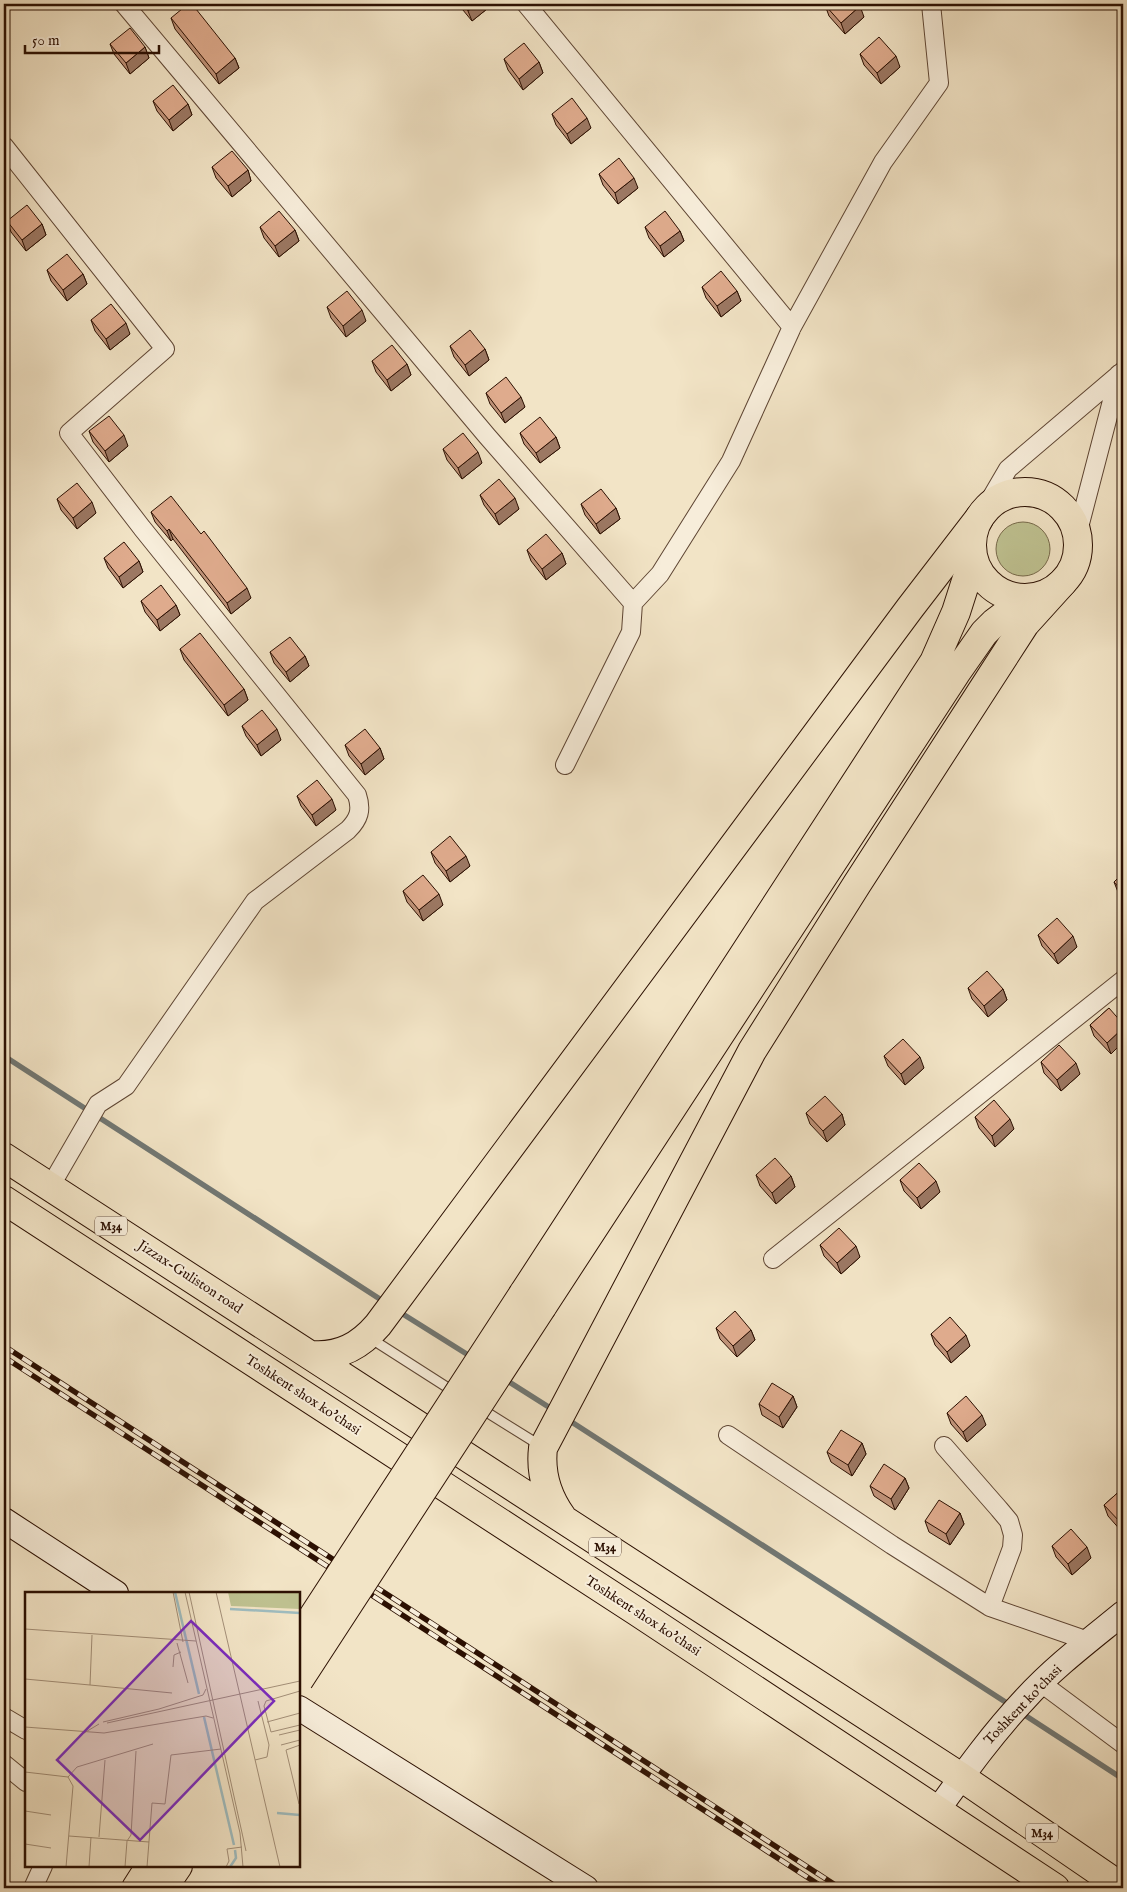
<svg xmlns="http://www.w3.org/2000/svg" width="1127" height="1892" viewBox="0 0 1127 1892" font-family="'IM FELL English',serif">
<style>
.green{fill:#bfc291;stroke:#76694a}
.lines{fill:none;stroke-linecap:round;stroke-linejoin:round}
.stream{stroke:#717773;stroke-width:5.5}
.lane-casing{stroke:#5e4533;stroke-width:11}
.street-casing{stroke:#5e4533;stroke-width:20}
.secondary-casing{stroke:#2c1002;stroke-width:26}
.primary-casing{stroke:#2c1002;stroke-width:30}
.highway-casing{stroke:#2c1002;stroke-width:30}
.lane{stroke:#f7edda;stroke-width:9}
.street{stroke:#f7edda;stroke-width:18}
.secondary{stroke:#f7edda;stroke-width:24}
.primary{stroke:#f2e4c6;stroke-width:28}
.highway{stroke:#f2e4c6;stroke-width:28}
.rail-casing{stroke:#2c1002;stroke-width:5.5}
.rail{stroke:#f7edda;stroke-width:4;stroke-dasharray:11;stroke-linecap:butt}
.primary-bridge-casing{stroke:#2c1002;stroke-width:30;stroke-linecap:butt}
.primary-bridge{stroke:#f2e4c6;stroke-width:28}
.wall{fill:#c09379;stroke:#2c1002}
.shaded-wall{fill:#9c7863;stroke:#2c1002}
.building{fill:#dfab8d;stroke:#2c1002}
.labels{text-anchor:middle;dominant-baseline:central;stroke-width:4;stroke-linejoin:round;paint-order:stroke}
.shield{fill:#f7edda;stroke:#695243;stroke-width:1}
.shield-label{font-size:12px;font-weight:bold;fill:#2c1002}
.street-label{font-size:14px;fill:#2c1002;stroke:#f7edda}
.inset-river{fill:none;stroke:#9fbcbf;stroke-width:2.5}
.inset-road{fill:none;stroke:#a38f78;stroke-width:1}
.view{fill:#7b2cbf;fill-opacity:0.15;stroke:#7b2cbf;stroke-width:2.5}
.inset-edge{fill:none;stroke:#2c1002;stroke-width:2.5}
</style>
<rect width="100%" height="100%" fill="#f2e4c6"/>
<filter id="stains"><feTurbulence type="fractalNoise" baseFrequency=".004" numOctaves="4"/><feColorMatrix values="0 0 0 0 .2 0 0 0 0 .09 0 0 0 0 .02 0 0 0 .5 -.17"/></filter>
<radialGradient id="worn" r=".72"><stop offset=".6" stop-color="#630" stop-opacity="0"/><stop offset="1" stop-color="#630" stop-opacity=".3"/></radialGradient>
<!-- green -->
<path class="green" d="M996 549a27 27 0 1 1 54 0a27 27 0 1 1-54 0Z"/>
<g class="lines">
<!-- stream -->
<path class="stream" d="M 4,1056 L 386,1303
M 398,1311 L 473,1358
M 503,1378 L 555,1411
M 567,1419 L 1010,1705
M 1020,1712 L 1123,1779"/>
<defs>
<path id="lane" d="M 370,1338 L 456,1393
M 480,1408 L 541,1446"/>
<path id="street" d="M 124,4 L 487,436 L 633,603
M 526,4 L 792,327
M 4,146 L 165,349 L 69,433 L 142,528 L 357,795 C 362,810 359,819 348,830 L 255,901 L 126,1086 L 98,1104 L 50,1187
M 980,517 L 1008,469 L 1123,371
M 1077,535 L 1119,374
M 565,765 L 631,632 L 633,603 L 660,574 L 731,461 L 792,327 L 883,162 L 939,83 L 931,4
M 773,1259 L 1123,980
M 728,1435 L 892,1545 L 990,1607 L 1088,1641
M 944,1446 L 999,1509 L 1009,1521 L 1013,1535 L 1012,1548 L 990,1607
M 1041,1683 L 1123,1744
M 4,1717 L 26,1730
M 4,1764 L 26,1782
M 33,1888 L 43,1866"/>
<path id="secondary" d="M 4,1520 L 116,1593
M 299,1708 L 586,1888
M 937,1811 C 965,1772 992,1734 1025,1699 C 1054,1667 1090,1640 1123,1613"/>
<path id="primary" d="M972 545a53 53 0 1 1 106 0a53 53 0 1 1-106 0Z
M 523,1294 L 934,662 L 956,612 L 973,559
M 542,1307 L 956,673 L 984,633 L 994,623 L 1027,598
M 136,1888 L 150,1866
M 163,1888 L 178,1866"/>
<path id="highway" d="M 4,1157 L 961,1777 L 1123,1888
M 4,1200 L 636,1611 L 1055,1888
M 312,1355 C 340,1357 360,1346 378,1325 L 910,608 L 980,517
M 562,1517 C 547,1496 540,1474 543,1448 L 752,1051 L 857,884 L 1025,624 L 1063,582"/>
</defs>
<!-- lane casing -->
<use href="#lane" class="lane-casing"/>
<!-- street casing -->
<use href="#street" class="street-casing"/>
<!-- secondary casing -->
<use href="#secondary" class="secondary-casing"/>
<!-- primary casing -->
<use href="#primary" class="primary-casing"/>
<!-- highway casing -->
<use href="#highway" class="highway-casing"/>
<!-- lane -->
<use href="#lane" class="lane"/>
<!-- street -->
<use href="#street" class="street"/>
<!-- secondary -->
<use href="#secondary" class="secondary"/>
<!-- primary -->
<use href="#primary" class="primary"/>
<!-- highway -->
<use href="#highway" class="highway"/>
<defs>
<path id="rail" d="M 4,1346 L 840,1888
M 4,1357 L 824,1888"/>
</defs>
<!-- rail casing -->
<use href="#rail" class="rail-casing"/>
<!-- rail -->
<use href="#rail" class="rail"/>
<defs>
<path id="primary-bridge" d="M 299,1638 L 523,1294
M 299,1680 L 542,1307"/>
</defs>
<!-- primary-bridge casing -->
<use href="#primary-bridge" class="primary-bridge-casing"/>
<!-- primary-bridge -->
<use href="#primary-bridge" class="primary-bridge"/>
</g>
<!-- wall -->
<path class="wall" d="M 458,4 L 491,4 L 492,5 L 472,21 Z
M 825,5 L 864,17 L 845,34 L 829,16 Z
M 171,18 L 235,58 L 239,68 L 219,84 L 175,29 Z
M 110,44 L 145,47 L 149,58 L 130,74 L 114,54 Z
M 860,54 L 900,67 L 881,84 L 864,65 Z
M 504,59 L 539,62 L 543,73 L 523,90 L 508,70 Z
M 153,101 L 188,104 L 192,115 L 173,131 L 157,111 Z
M 552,114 L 591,128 L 571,144 L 556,125 Z
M 212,167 L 248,170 L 251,181 L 232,197 L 216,178 Z
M 599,174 L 638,188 L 618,204 L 603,185 Z
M 7,221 L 42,224 L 46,235 L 26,251 L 11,232 Z
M 260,227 L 295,230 L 299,241 L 279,257 L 264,238 Z
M 645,227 L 680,231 L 684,241 L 664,257 L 649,238 Z
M 47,270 L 83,274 L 87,284 L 67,301 L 51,281 Z
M 702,287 L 737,291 L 741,301 L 721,317 L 706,298 Z
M 327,307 L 366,321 L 346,337 L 331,318 Z
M 91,320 L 130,334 L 110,350 L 95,331 Z
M 450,346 L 485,349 L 489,360 L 469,376 L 454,357 Z
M 372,361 L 407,364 L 411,375 L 391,391 L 376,372 Z
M 486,393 L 525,407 L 505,423 L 490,404 Z
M 89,431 L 128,446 L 109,462 L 93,442 Z
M 520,433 L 556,437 L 560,448 L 540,463 L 524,444 Z
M 443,449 L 482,463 L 462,479 L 447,460 Z
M 480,495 L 519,509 L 499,525 L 484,505 Z
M 57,499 L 96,513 L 77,529 L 61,510 Z
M 581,504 L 616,508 L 620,519 L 600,534 L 585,515 Z
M 151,512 L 251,598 L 231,614 L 173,539 L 171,541 L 155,522 Z
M 527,550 L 562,553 L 566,564 L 546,580 L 531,561 Z
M 104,558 L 139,561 L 143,572 L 123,588 L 108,568 Z
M 141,601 L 176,605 L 180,615 L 160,631 L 145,612 Z
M 180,649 L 244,689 L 248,700 L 228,716 L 184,660 Z
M 270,652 L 305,656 L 309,666 L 290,682 L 274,663 Z
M 242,726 L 281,740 L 261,756 L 246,736 Z
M 345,745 L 380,748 L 384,759 L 365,775 L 349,756 Z
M 297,796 L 336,810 L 316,826 L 301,806 Z
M 431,852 L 470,866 L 450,882 L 435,863 Z
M 1123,873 L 1123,898 L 1118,892 L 1114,882 Z
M 403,891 L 443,905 L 423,921 L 407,902 Z
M 1038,935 L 1077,947 L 1058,964 L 1042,946 Z
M 968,988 L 1003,989 L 1007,1000 L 988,1017 L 972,999 Z
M 1109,1008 L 1111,1054 L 1094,1036 L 1090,1025 Z
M 884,1056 L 924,1068 L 905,1085 L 888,1066 Z
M 1041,1062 L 1080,1074 L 1061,1091 L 1044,1073 Z
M 806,1113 L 842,1114 L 845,1125 L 827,1142 L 810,1124 Z
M 975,1117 L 1014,1129 L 995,1147 L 979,1128 Z
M 756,1175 L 791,1176 L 795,1187 L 776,1204 L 760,1186 Z
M 900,1180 L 940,1192 L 921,1209 L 904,1191 Z
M 820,1245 L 860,1257 L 841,1274 L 824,1256 Z
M 716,1328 L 751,1330 L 755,1340 L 737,1357 L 720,1339 Z
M 931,1334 L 970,1346 L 951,1363 L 935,1345 Z
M 793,1396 L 797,1407 L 783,1428 L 762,1415 L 759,1404 Z
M 947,1413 L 986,1425 L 967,1442 L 951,1424 Z
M 862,1443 L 866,1454 L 852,1476 L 831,1462 L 827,1452 Z
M 905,1478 L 909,1488 L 895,1510 L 874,1496 L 870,1486 Z
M 1123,1488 L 1123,1533 L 1108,1516 L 1104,1505 Z
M 960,1513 L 964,1524 L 950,1545 L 929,1532 L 925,1521 Z
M 1052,1546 L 1091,1558 L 1072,1575 L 1056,1557 Z"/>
<!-- shaded-wall -->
<path class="shaded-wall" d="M 476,4 L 491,4 L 492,5 L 472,21 L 468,11 Z
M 860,6 L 864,17 L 845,34 L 841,23 Z
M 145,47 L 149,58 L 130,74 L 126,63 Z
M 896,56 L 900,67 L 881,84 L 877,73 Z
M 235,58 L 239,68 L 219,84 L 216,74 Z
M 539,62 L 543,73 L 523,90 L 519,79 Z
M 188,104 L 192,115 L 173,131 L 169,120 Z
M 587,118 L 591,128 L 571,144 L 567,134 Z
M 248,170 L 251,181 L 232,197 L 228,186 Z
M 634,178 L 638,188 L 618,204 L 615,193 Z
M 42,224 L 46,235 L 26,251 L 22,240 Z
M 295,230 L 299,241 L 279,257 L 275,246 Z
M 680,231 L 684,241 L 664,257 L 660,246 Z
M 83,274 L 87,284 L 67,301 L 63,290 Z
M 737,291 L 741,301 L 721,317 L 717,306 Z
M 362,310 L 366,321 L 346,337 L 343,326 Z
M 126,323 L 130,334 L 110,350 L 106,339 Z
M 485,349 L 489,360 L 469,376 L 465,365 Z
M 407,364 L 411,375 L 391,391 L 387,380 Z
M 521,397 L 525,407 L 505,423 L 501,413 Z
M 124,435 L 128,446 L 109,462 L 105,451 Z
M 556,437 L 560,448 L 540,463 L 536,453 Z
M 478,452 L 482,463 L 462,479 L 458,468 Z
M 515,498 L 519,509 L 499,525 L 495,514 Z
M 92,502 L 96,513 L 77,529 L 73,518 Z
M 616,508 L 620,519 L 600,534 L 596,524 Z
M 169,529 L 173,539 L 171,541 L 167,531 Z
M 562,553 L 566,564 L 546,580 L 542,569 Z
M 139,561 L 143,572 L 123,588 L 119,577 Z
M 247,588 L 251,598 L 231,614 L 227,603 Z
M 176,605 L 180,615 L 160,631 L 157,620 Z
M 305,656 L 309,666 L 290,682 L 286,672 Z
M 244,689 L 248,700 L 228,716 L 224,705 Z
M 277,729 L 281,740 L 261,756 L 257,745 Z
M 380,748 L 384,759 L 365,775 L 361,764 Z
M 332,799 L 336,810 L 316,826 L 312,815 Z
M 466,856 L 470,866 L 450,882 L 446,871 Z
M 439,894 L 443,905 L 423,921 L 419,910 Z
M 1073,936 L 1077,947 L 1058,964 L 1054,954 Z
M 1003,989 L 1007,1000 L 988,1017 L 984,1006 Z
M 1123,1028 L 1123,1042 L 1111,1054 L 1107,1043 Z
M 920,1057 L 924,1068 L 905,1085 L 901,1074 Z
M 1076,1063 L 1080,1074 L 1061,1091 L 1057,1080 Z
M 842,1114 L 845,1125 L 827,1142 L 823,1131 Z
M 1010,1119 L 1014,1129 L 995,1147 L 992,1136 Z
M 791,1176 L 795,1187 L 776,1204 L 772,1193 Z
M 936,1181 L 940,1192 L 921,1209 L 917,1198 Z
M 856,1246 L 860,1257 L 841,1274 L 837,1263 Z
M 751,1330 L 755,1340 L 737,1357 L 733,1346 Z
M 966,1335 L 970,1346 L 951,1363 L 947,1352 Z
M 793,1396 L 797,1407 L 783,1428 L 779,1417 Z
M 982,1415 L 986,1425 L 967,1442 L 963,1432 Z
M 862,1443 L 866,1454 L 852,1476 L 848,1465 Z
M 905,1478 L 909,1488 L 895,1510 L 891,1499 Z
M 960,1513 L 964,1524 L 950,1545 L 946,1534 Z
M 1123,1521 L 1123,1531 L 1121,1523 Z
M 1087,1547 L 1091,1558 L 1072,1575 L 1068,1564 Z"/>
<!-- building -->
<path class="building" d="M 188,4 L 192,4 L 235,58 L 216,74 L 171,18 Z
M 463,4 L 476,4 L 468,11 Z
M 826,4 L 858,4 L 860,6 L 841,23 L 825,5 Z
M 130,28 L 145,47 L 126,63 L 110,44 Z
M 879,37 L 896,56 L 877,73 L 860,54 Z
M 524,43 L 539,62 L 519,79 L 504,59 Z
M 173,85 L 188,104 L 169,120 L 153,101 Z
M 572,98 L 587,118 L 567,134 L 552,114 Z
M 232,151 L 248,170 L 228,186 L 212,167 Z
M 619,158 L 634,178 L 615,193 L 599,174 Z
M 27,205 L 42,224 L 22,240 L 7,221 Z
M 279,211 L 295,230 L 275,246 L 260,227 Z
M 665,211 L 680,231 L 660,246 L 645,227 Z
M 67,254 L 83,274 L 63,290 L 47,270 Z
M 721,271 L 737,291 L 717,306 L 702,287 Z
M 347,291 L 362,310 L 343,326 L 327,307 Z
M 111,304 L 126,323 L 106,339 L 91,320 Z
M 470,330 L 485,349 L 465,365 L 450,346 Z
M 392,345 L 407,364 L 387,380 L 372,361 Z
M 506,377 L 521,397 L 501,413 L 486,393 Z
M 109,416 L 124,435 L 105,451 L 89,431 Z
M 540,417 L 556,437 L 536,453 L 520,433 Z
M 463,433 L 478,452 L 458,468 L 443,449 Z
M 499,479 L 515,498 L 495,514 L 480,495 Z
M 77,483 L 92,502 L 73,518 L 57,499 Z
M 601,489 L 616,508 L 596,524 L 581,504 Z
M 171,496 L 201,534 L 204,531 L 247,588 L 227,603 L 169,529 L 167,531 L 151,512 Z
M 546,534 L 562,553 L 542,569 L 527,550 Z
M 124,542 L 139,561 L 119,577 L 104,558 Z
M 161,585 L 176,605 L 157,620 L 141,601 Z
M 200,633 L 244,689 L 224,705 L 180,649 Z
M 290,637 L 305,656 L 286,672 L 270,652 Z
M 262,710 L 277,729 L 257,745 L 242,726 Z
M 365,729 L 380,748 L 361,764 L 345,745 Z
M 317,780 L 332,799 L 312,815 L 297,796 Z
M 450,836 L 466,856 L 446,871 L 431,852 Z
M 1123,873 L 1123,892 L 1114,882 Z
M 423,875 L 439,894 L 419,910 L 403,891 Z
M 1057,918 L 1073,936 L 1054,954 L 1038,935 Z
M 987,971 L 1003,989 L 984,1006 L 968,988 Z
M 1109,1008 L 1123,1024 L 1123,1028 L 1107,1043 L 1090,1025 Z
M 903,1039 L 920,1057 L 901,1074 L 884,1056 Z
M 1059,1045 L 1076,1063 L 1057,1080 L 1041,1062 Z
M 825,1096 L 842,1114 L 823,1131 L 806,1113 Z
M 994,1100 L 1010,1119 L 992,1136 L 975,1117 Z
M 775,1158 L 791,1176 L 772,1193 L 756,1175 Z
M 919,1163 L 936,1181 L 917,1198 L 900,1180 Z
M 839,1228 L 856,1246 L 837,1263 L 820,1245 Z
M 735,1311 L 751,1330 L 733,1346 L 716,1328 Z
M 950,1317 L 966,1335 L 947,1352 L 931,1334 Z
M 772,1383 L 793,1396 L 779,1417 L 759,1404 Z
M 966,1396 L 982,1415 L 963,1432 L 947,1413 Z
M 841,1430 L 862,1443 L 848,1465 L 827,1452 Z
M 884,1464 L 905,1478 L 891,1499 L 870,1486 Z
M 1123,1488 L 1123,1521 L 1121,1523 L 1104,1505 Z
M 939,1500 L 960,1513 L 946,1534 L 925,1521 Z
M 1071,1529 L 1087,1547 L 1068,1564 L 1052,1546 Z"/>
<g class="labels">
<!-- shield labels -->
<g class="shield">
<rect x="95" y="1216.5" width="32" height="19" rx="4"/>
<rect x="589" y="1537.5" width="32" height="19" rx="4"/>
<rect x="1026" y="1823.5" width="32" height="19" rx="4"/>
</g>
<g class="shield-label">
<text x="111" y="1226">M34</text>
<text x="605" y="1547">M34</text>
<text x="1042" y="1833">M34</text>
</g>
<!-- street labels -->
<g class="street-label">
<text transform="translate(190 1277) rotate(33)">Jizzax-Guliston road</text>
<text transform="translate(303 1395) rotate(33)">Toshkent shox ko'chasi</text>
<text transform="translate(643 1616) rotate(33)">Toshkent shox ko'chasi</text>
<text transform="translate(1023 1705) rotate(-46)">Toshkent ko'chasi</text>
</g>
</g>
<!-- overview -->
<g transform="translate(25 1592)">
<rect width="275" height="275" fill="#f2e4c6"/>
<path d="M 203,0 L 275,0 L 275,17 L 206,14 Z" fill="#bfc291"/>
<path class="inset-river" d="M 150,0 L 174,102M 205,17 L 275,21M 179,125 L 209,253M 252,221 L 275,223M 205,275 L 211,266 L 210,258"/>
<path class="inset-road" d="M 148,0 L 158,50M 160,0 L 215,241 L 218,275M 164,0 L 221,259M 191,0 L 255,275M 0,37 L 171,49M 67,43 L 65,93 L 147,101M 152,51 L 163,91M 148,75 L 149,63 L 156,60M 0,87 L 65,93M 275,99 L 241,109 L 239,114 L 246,140 L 275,133M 78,130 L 134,117 L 178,103 L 181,97M 242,130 L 275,121M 82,131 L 275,89M 0,135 L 79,141M 59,141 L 74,132M 79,141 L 181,124 L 188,126M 254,143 L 275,138M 256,153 L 275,148M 230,168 L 242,165 L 244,153 L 233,109M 0,180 L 43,185 L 52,175 L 128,152M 274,212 L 261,158 L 275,153M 0,219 L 26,223M 44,244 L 124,250M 74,245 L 80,168M 0,252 L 26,256M 41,275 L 48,194 L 43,185M 64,275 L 66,245M 100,275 L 102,249 L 106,243 L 111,159M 122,275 L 127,211 L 140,212 L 146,163 L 196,157M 201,275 L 204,269 L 202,257 L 217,255"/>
<path class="view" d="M 166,29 L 249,109 L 115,248 L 32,168 Z"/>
<rect width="275" height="275" class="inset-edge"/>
</g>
<!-- margin -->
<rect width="1127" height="1892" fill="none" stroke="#f2e4c6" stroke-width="20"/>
<rect x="5" y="5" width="1117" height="1882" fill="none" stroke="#2c1002" stroke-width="2.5"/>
<rect x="10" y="10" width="1107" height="1872" fill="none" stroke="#2c1002"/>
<!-- scale -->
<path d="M25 45v8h134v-8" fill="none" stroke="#2c1002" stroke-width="2.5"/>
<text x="32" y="45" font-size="15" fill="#2c1002" stroke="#f7edda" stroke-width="4" paint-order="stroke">50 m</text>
<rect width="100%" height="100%" filter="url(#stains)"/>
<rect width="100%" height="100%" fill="url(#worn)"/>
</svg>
